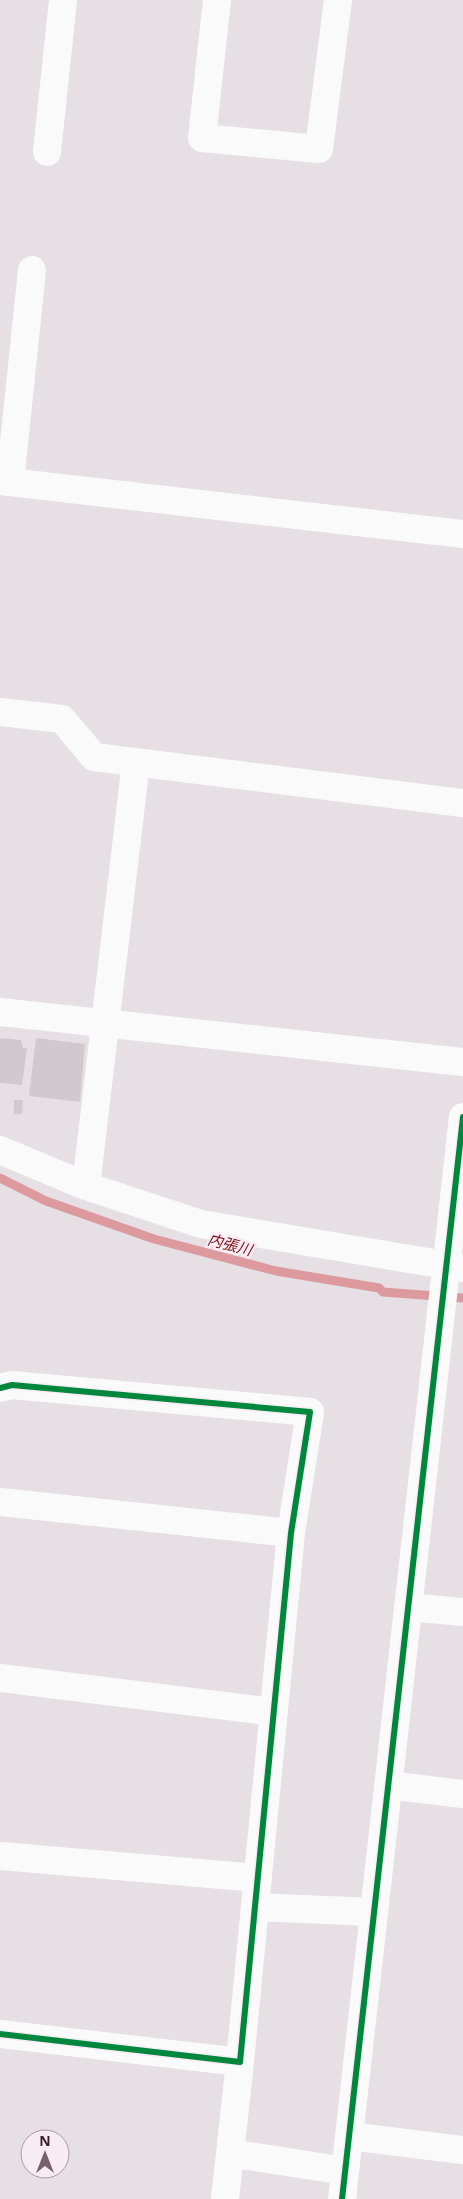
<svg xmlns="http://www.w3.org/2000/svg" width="463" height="2199" viewBox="0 0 463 2199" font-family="'Open Sans','Noto Sans JP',sans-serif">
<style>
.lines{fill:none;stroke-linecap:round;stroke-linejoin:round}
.stream{stroke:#dc9a9f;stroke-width:9}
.building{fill:#d1c9ce}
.minor{stroke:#fbfafb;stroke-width:28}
.cycleway-casing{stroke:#f7ecf4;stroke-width:9}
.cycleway{stroke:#00873e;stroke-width:6}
.labels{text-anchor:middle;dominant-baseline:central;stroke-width:5;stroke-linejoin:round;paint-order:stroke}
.water-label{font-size:15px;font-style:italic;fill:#7c1115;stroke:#f7ecf4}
</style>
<rect width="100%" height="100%" fill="#e6e0e4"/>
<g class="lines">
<!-- stream -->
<path class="stream" d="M 0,1178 L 46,1201 L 154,1239 L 276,1271 L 379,1288 L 383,1292 L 463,1298"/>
</g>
<!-- building -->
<path class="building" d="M 0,1038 L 21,1040 L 23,1048 L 27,1048 L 22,1085 L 0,1083 Z
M 36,1038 L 85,1044 L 80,1102 L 29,1096 Z
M 14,1100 L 23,1100 L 22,1114 L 14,1114 Z"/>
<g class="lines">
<!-- minor -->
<path class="minor" d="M 217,0 L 202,138 L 319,149 L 338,0
M 47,152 L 63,0
M 0,481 L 463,534
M 10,482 L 32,270
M 0,712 L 62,719 L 94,757 L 463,803
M 0,1012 L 463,1062
M 0,1150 L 86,1186 L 201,1224 L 463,1268
M 86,1186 L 136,762
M 0,1388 L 12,1385 L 310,1412 L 291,1533 L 240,2062 L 0,2034
M 0,1502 L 291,1533
M 408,1607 L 463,1612
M 0,1678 L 274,1712
M 388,1785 L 463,1794
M 0,1856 L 258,1878
M 255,1907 L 374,1912
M 349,2136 L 463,2150
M 230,2153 L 345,2171
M 225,2199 L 240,2062
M 342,2199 L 463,1117"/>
<defs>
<path id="cycleway" d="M 0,1388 L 12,1385 L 310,1412 L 291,1533 L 240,2062 L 0,2034
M 342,2199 L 463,1117"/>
</defs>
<!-- cycleway casing -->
<use href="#cycleway" class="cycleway-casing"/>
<!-- cycleway -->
<use href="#cycleway" class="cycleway"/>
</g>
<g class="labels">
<!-- water labels -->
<g class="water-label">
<text transform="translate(230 1244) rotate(15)">内張川</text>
</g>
</g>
<!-- north arrow -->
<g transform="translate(45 2154)"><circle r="24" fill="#f7ecf4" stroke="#ac99a4"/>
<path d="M0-4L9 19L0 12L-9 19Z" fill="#77616c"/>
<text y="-8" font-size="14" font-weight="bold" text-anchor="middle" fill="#3b1c2b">N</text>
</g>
</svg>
